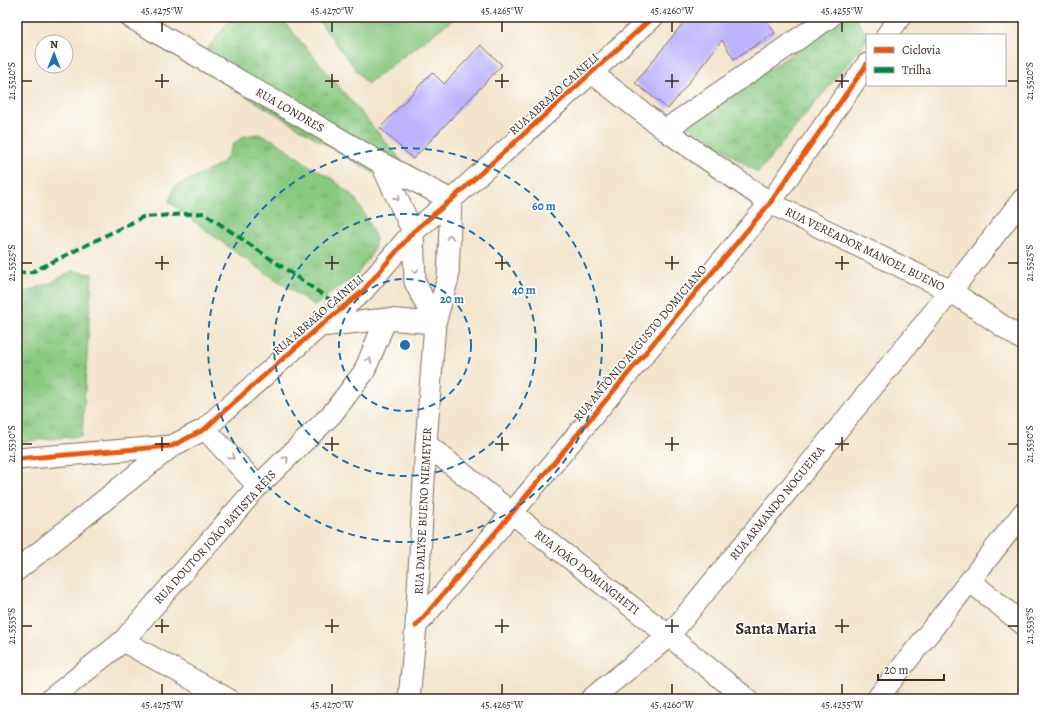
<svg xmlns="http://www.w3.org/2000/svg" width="1040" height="716" viewBox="0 0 1040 716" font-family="Alegreya,serif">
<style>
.grass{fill:url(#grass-tufts);stroke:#627a4f}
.park{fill:url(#park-crowns);stroke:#627a4f}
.garden{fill:#89c980;stroke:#627a4f}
.building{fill:#beb4fd}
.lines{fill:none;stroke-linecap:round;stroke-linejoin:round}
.street-casing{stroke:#7b6b5b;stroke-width:23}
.street{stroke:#fff;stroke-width:21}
.quiet{stroke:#00873e;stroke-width:4;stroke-dasharray:8 4;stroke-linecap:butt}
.cycleway-casing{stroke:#fff;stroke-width:8}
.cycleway{stroke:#e8590c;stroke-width:5}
.oneway{stroke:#a79f9a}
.ticks{fill:none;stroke:#3b2a1e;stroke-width:1.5}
.ring{fill:none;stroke:#1f6fb2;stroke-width:2;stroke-dasharray:7 5}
.labels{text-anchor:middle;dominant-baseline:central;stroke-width:3.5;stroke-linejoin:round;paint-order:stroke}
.street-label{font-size:12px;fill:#3b2a1e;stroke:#fff}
.district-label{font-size:16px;font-weight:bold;fill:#3b2a1e;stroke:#fff}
.centre{fill:#1f6fb2;stroke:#fff;stroke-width:2}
.ring-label{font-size:12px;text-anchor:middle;font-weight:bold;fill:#1f6fb2;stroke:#fff;stroke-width:3.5;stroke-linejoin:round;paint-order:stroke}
.neatline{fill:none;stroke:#3b2a1e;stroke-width:1.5}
.ticks-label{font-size:10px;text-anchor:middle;fill:#3b2a1e}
</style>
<defs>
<pattern id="grass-tufts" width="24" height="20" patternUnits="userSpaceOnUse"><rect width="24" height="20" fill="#89c980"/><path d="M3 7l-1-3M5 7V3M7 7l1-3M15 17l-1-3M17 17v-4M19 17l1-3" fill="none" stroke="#71a368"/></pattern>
<pattern id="park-crowns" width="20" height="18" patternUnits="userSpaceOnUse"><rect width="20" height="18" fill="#89c980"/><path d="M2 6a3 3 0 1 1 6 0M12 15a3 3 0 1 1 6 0" fill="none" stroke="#71a368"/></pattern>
</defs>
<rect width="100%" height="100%" fill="#fff"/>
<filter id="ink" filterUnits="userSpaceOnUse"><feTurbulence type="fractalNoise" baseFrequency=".025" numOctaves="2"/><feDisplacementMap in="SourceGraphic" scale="8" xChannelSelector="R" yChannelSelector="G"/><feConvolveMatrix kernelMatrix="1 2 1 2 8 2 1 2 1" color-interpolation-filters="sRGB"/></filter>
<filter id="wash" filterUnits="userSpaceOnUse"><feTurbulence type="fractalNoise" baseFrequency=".012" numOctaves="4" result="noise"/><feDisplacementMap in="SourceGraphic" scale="16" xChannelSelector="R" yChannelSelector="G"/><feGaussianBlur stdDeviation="0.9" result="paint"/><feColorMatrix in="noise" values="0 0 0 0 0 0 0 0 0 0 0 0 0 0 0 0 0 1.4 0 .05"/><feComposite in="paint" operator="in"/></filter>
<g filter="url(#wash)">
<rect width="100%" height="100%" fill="#f2e5cc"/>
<!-- grass -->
<path class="grass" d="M 258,134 L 273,140 L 291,152 L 311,167 L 331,178 L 354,197 L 366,217 L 376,239 L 373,252 L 355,277 L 331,292 L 315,306 L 231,249 L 169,202 L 174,187 L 214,168 L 226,159 L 234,143 L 245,136 Z
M 72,271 L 92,274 L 82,436 L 17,442 L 17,295 L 50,283 Z"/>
<!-- park -->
<path class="park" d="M 232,17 L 280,17 L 402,161 L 383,179 L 195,65 Z
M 846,17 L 854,17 L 868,35 L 867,35 L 867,40 L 758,173 L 688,125 Z"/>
<!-- garden -->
<path class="garden" d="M 316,17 L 456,17 L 367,84 Z"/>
<g id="blocks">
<!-- building -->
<path class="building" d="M 688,17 L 764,17 L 775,33 L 734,59 L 722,40 L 668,109 L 635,83 Z
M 481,45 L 502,65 L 413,159 L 380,128 L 432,72 L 444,84 Z"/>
</g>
</g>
<g filter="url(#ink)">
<use href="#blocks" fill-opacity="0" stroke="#7b6b5b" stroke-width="1"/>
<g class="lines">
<defs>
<path id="street" d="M 130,17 L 381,163 L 451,200 L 448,278 L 435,323 L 415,282 L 413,232 L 381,163
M 887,35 L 900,17
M 592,73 L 665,130 L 770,203 L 951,291 L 1023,340
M 665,130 L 830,17
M 320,326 L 386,319 L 435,323 L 426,444 L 416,626 L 409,699
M 205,429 L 258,486
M 426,444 L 512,513 L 669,636 L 747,699
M 17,459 L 172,446 L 205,429 L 222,413 L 320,326 L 362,292 L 413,232 L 451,200 L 653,17
M 17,570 L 172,446
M 970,581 L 1023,624
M 416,626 L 512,513 L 770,203 L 867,64
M 123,641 L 228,699
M 51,699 L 123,641 L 258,486 L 332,414 L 364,372 L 386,319
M 591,699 L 669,636 L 951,291 L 1023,199
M 877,699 L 1023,513"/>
</defs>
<!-- street casing -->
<use href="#street" class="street-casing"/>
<!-- street -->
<use href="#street" class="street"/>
<!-- quiet -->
<path class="quiet" d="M 17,273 L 32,272 L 143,217 L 204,213 L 342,308"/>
<defs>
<path id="cycleway" d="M 17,459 L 172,446 L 205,429 L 222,413 L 320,326 L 362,292 L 413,232 L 451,200 L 653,17
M 416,626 L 512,513 L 770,203 L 867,64"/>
</defs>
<!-- cycleway casing -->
<use href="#cycleway" class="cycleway-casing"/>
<!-- cycleway -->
<use href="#cycleway" class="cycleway"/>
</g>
<!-- one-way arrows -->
<defs><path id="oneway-chevron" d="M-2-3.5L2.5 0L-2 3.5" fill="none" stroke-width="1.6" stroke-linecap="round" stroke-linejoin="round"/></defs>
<g class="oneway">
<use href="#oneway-chevron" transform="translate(397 198) rotate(65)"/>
<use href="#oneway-chevron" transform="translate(450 237) rotate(-88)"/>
<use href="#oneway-chevron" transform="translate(415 271) rotate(88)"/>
<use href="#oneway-chevron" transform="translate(369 360) rotate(-67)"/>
<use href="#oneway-chevron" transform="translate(232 457) rotate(47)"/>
<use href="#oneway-chevron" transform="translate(286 459) rotate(-44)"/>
</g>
</g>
<!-- ticks -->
<path class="ticks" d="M 162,22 L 162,32M 332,22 L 332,32M 502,22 L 502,32M 672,22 L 672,32M 842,22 L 842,32M 162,74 L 162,88M 332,74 L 332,88M 502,74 L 502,88M 672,74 L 672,88M 842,74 L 842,88M 22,81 L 32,81M 155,81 L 169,81M 325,81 L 339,81M 495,81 L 509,81M 665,81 L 679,81M 835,81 L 849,81M 1008,81 L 1018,81M 162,256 L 162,270M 332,256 L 332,270M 502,256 L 502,270M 672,256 L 672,270M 842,256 L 842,270M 22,263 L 32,263M 155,263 L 169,263M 325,263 L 339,263M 495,263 L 509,263M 665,263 L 679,263M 835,263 L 849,263M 1008,263 L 1018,263M 162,437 L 162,451M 332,437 L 332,451M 502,437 L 502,451M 672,437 L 672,451M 842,437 L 842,451M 22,444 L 32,444M 155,444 L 169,444M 325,444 L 339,444M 495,444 L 509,444M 665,444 L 679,444M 835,444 L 849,444M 1008,444 L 1018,444M 162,619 L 162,633M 332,619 L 332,633M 502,619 L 502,633M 672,619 L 672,633M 842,619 L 842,633M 22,626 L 32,626M 155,626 L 169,626M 325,626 L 339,626M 495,626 L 509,626M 665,626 L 679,626M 835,626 L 849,626M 1008,626 L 1018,626M 162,684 L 162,694M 332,684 L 332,694M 502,684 L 502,694M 672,684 L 672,694M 842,684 L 842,694"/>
<!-- distance rings -->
<g class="ring">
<circle cx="405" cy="345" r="66"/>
<circle cx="405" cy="345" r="131"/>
<circle cx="405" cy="345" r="197"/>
</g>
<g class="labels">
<!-- street labels -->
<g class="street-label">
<text transform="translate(554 94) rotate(-42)">RUA ABRAÃO CAINELI</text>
<text transform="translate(290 110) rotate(30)">RUA LONDRES</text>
<text transform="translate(865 249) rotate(26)">RUA VEREADOR MANOEL BUENO</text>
<text transform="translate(318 315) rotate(-41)">RUA ABRAÃO CAINELI</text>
<text transform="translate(640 343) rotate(-50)">RUA ANTÔNIO AUGUSTO DOMICIANO</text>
<text transform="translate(777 503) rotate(-51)">RUA ARMANDO NOGUEIRA</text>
<text transform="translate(423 511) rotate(-87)">RUA DALYSE BUENO NIEMEYER</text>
<text transform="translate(215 537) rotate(-48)">RUA DOUTOR JOÃO BATISTA REIS</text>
<text transform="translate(587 572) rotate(38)">RUA JOÃO DOMINGHETI</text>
</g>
<!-- district labels -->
<g class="district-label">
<text x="776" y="629">Santa Maria</text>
</g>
</g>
<circle cx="405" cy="345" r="6" class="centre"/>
<g class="ring-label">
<text x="544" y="210">60 m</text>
<text x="524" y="294">40 m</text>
<text x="452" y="303">20 m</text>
</g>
<!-- margin -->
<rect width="1040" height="716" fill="none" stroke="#fff" stroke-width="44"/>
<!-- legend -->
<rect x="866" y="34" width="140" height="52" fill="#ffffff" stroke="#b1aaa5"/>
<rect x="874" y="47" width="20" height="6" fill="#e8590c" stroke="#b1aaa5"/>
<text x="902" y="54" font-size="12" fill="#3b2a1e">Ciclovia</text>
<rect x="874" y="67" width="20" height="6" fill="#00873e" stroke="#b1aaa5"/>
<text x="902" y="74" font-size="12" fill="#3b2a1e">Trilha</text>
<!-- north arrow -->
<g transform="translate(54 54)"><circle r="19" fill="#ffffff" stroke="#b1aaa5"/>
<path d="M0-3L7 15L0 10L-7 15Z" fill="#1f6fb2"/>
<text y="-6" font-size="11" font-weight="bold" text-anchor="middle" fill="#3b2a1e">N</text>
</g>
<!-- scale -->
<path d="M878 674v6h66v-6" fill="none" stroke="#3b2a1e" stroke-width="2"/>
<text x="884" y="674" font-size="12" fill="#3b2a1e" stroke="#ffffff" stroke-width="3" paint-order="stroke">20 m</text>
<rect x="22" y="22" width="996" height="672" class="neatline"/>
<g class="ticks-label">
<text x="162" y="14">45.4275°W</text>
<text x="332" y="14">45.4270°W</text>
<text x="502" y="14">45.4265°W</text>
<text x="672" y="14">45.4260°W</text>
<text x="842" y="14">45.4255°W</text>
<text transform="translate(11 81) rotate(-90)" y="4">21.5520°S</text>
<text transform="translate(1029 81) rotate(-90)" y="4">21.5520°S</text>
<text transform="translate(11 263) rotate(-90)" y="4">21.5525°S</text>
<text transform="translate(1029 263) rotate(-90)" y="4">21.5525°S</text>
<text transform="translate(11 444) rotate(-90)" y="4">21.5530°S</text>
<text transform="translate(1029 444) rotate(-90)" y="4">21.5530°S</text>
<text transform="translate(11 626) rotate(-90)" y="4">21.5535°S</text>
<text transform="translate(1029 626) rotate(-90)" y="4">21.5535°S</text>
<text x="162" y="708">45.4275°W</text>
<text x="332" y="708">45.4270°W</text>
<text x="502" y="708">45.4265°W</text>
<text x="672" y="708">45.4260°W</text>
<text x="842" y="708">45.4255°W</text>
</g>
</svg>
